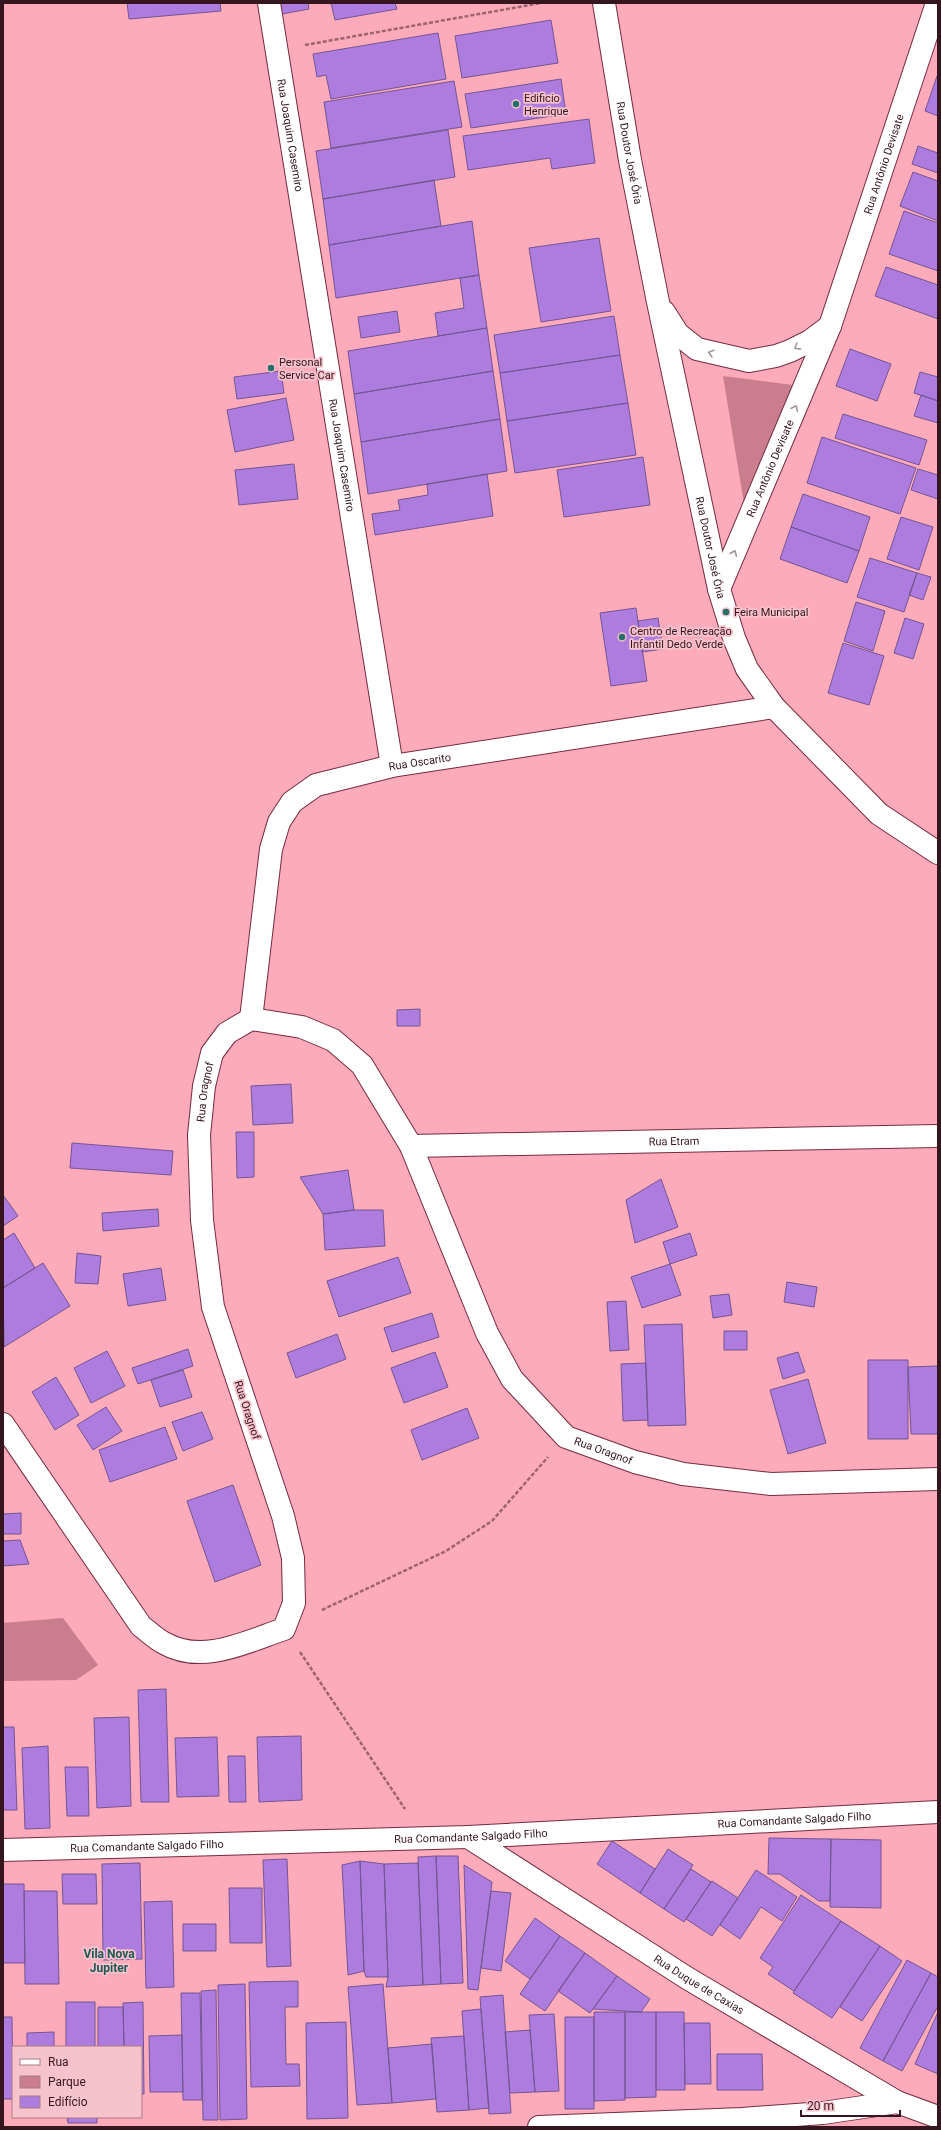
<svg xmlns="http://www.w3.org/2000/svg" width="941" height="2130" viewBox="0 0 941 2130" font-family="Roboto,sans-serif">
<style>
.green{fill:#c97d8e}
.building{fill:#ad7cde;stroke:#745593}
.lines{fill:none;stroke-linecap:round;stroke-linejoin:round}
.street-casing{stroke:#722c3f;stroke-width:24}
.path{stroke:#9d6370;stroke-width:2.5;stroke-dasharray:4 2;stroke-linecap:butt}
.street{stroke:#fff;stroke-width:22}
.oneway{stroke:#a4969a}
.poi-dot{fill:#266f68;stroke:#f6c2cc;stroke-width:1.5}
.labels{text-anchor:middle;dominant-baseline:central;stroke-width:3.5;stroke-linejoin:round;paint-order:stroke}
.poi-label{font-size:11px;fill:#35161e;stroke:#f6c2cc;text-anchor:start}
.street-label{font-size:11px;fill:#35161e;stroke:#f6c2cc}
.neighbourhood-label{font-size:12px;font-weight:bold;fill:#215a54;stroke:#f6c2cc}
</style>
<rect width="100%" height="100%" fill="#fdaabb"/>
<!-- green -->
<path class="green" d="M 723,376 L 793,385 L 745,510 Z
M 63,1618 L 98,1665 L 76,1680 L 3,1681 L 3,1623 Z"/>
<!-- building -->
<path class="building" d="M 127,3 L 220,3 L 221,11 L 129,19 Z
M 280,3 L 308,3 L 309,9 L 282,14 Z
M 331,3 L 395,3 L 397,9 L 335,20 Z
M 551,20 L 558,63 L 462,78 L 455,36 Z
M 438,33 L 446,79 L 331,99 L 326,75 L 317,77 L 313,54 Z
M 937,76 L 938,76 L 938,116 L 925,111 Z
M 561,79 L 566,114 L 471,128 L 465,94 Z
M 454,81 L 462,127 L 331,148 L 324,102 Z
M 589,119 L 595,163 L 552,169 L 550,158 L 468,170 L 463,136 Z
M 448,130 L 455,177 L 323,199 L 316,151 Z
M 918,146 L 938,153 L 938,173 L 912,164 Z
M 913,172 L 938,181 L 938,221 L 900,206 Z
M 434,180 L 441,226 L 329,245 L 323,199 Z
M 904,211 L 938,223 L 938,271 L 889,254 Z
M 472,221 L 479,275 L 336,298 L 329,245 Z
M 599,238 L 611,311 L 541,322 L 529,248 Z
M 886,267 L 938,285 L 938,319 L 875,296 Z
M 479,275 L 487,328 L 438,336 L 435,313 L 464,308 L 460,278 Z
M 397,311 L 400,332 L 361,338 L 358,317 Z
M 614,316 L 620,355 L 500,373 L 494,335 Z
M 487,328 L 493,371 L 354,394 L 348,351 Z
M 850,349 L 891,364 L 877,401 L 836,386 Z
M 620,355 L 628,403 L 507,421 L 500,373 Z
M 281,371 L 284,393 L 237,399 L 234,377 Z
M 493,371 L 500,419 L 361,442 L 354,394 Z
M 920,372 L 938,377 L 938,401 L 914,393 Z
M 921,395 L 938,401 L 938,423 L 914,416 Z
M 286,398 L 294,440 L 235,452 L 227,410 Z
M 628,403 L 636,455 L 515,473 L 507,421 Z
M 843,414 L 927,440 L 919,465 L 835,438 Z
M 500,419 L 507,471 L 368,494 L 361,442 Z
M 822,437 L 916,468 L 900,514 L 807,483 Z
M 643,457 L 650,505 L 564,517 L 557,470 Z
M 294,464 L 298,499 L 239,505 L 235,470 Z
M 918,469 L 938,475 L 938,499 L 911,490 Z
M 487,474 L 493,516 L 375,535 L 372,514 L 400,510 L 398,500 L 428,495 L 427,484 Z
M 803,494 L 870,517 L 859,551 L 791,527 Z
M 901,517 L 933,527 L 919,570 L 887,559 Z
M 791,527 L 859,551 L 847,583 L 780,559 Z
M 870,558 L 917,573 L 904,612 L 857,597 Z
M 917,573 L 931,577 L 923,600 L 909,595 Z
M 856,602 L 885,611 L 873,651 L 844,641 Z
M 636,608 L 647,681 L 611,686 L 600,613 Z
M 658,618 L 663,649 L 642,652 L 638,621 Z
M 905,618 L 924,624 L 913,659 L 894,653 Z
M 843,643 L 884,656 L 869,705 L 828,693 Z
M 420,1009 L 420,1026 L 397,1026 L 397,1010 Z
M 291,1084 L 293,1123 L 253,1125 L 251,1086 Z
M 236,1132 L 254,1132 L 254,1177 L 237,1178 Z
M 72,1143 L 173,1151 L 171,1175 L 70,1168 Z
M 348,1170 L 354,1210 L 323,1214 L 300,1177 Z
M 661,1179 L 678,1227 L 635,1243 L 626,1200 Z
M 3,1195 L 18,1216 L 3,1226 Z
M 158,1209 L 159,1226 L 103,1231 L 102,1213 Z
M 354,1210 L 383,1210 L 385,1246 L 325,1250 L 323,1214 Z
M 14,1233 L 35,1268 L 3,1288 L 3,1240 Z
M 690,1233 L 697,1255 L 670,1264 L 663,1242 Z
M 77,1253 L 101,1256 L 98,1284 L 75,1283 Z
M 398,1257 L 411,1293 L 339,1317 L 327,1281 Z
M 43,1263 L 70,1306 L 4,1347 L 3,1288 Z
M 670,1264 L 681,1295 L 642,1308 L 631,1277 Z
M 161,1268 L 166,1300 L 128,1306 L 123,1274 Z
M 787,1282 L 817,1287 L 814,1307 L 784,1302 Z
M 729,1294 L 732,1315 L 713,1318 L 710,1296 Z
M 626,1301 L 629,1350 L 610,1351 L 607,1302 Z
M 432,1313 L 439,1337 L 392,1352 L 384,1328 Z
M 682,1324 L 686,1425 L 648,1426 L 644,1325 Z
M 724,1331 L 747,1331 L 747,1350 L 724,1350 Z
M 337,1334 L 346,1359 L 296,1378 L 287,1353 Z
M 188,1349 L 193,1366 L 138,1384 L 132,1368 Z
M 107,1351 L 125,1386 L 91,1403 L 74,1368 Z
M 435,1352 L 448,1387 L 404,1403 L 391,1368 Z
M 798,1352 L 805,1372 L 783,1379 L 777,1358 Z
M 868,1360 L 908,1360 L 908,1439 L 868,1439 Z
M 646,1363 L 648,1420 L 623,1421 L 621,1364 Z
M 938,1366 L 938,1434 L 911,1434 L 908,1367 Z
M 183,1370 L 192,1397 L 160,1407 L 151,1380 Z
M 56,1377 L 79,1415 L 55,1430 L 32,1392 Z
M 808,1379 L 826,1443 L 788,1454 L 770,1390 Z
M 106,1407 L 122,1431 L 93,1450 L 77,1425 Z
M 467,1408 L 479,1438 L 422,1460 L 411,1430 Z
M 202,1412 L 213,1439 L 183,1451 L 172,1422 Z
M 165,1427 L 177,1459 L 110,1482 L 99,1450 Z
M 233,1485 L 261,1565 L 215,1582 L 187,1501 Z
M 21,1513 L 21,1534 L 3,1534 L 3,1514 Z
M 20,1540 L 29,1564 L 3,1566 L 3,1541 Z
M 166,1689 L 169,1802 L 141,1802 L 138,1690 Z
M 129,1717 L 131,1806 L 97,1808 L 94,1718 Z
M 3,1727 L 14,1727 L 17,1810 L 3,1810 Z
M 301,1736 L 302,1800 L 259,1802 L 257,1737 Z
M 217,1737 L 219,1796 L 177,1797 L 175,1738 Z
M 48,1746 L 50,1828 L 25,1829 L 22,1748 Z
M 228,1756 L 245,1756 L 246,1802 L 229,1802 Z
M 65,1767 L 88,1767 L 89,1816 L 67,1816 Z
M 769,1838 L 831,1839 L 830,1901 L 819,1901 L 780,1874 L 768,1874 Z
M 831,1839 L 881,1840 L 881,1908 L 830,1907 Z
M 612,1841 L 655,1869 L 640,1893 L 597,1864 Z
M 668,1849 L 693,1865 L 664,1909 L 640,1893 Z
M 436,1856 L 441,1984 L 423,1985 L 418,1857 Z
M 436,1856 L 458,1856 L 463,1983 L 441,1984 Z
M 287,1859 L 291,1966 L 267,1967 L 263,1860 Z
M 360,1861 L 364,1971 L 348,1975 L 342,1865 Z
M 360,1861 L 384,1864 L 388,1977 L 366,1977 L 364,1971 Z
M 140,1863 L 142,1959 L 103,1960 L 102,1864 Z
M 418,1863 L 423,1985 L 386,1987 L 388,1977 L 384,1864 Z
M 464,1865 L 492,1882 L 478,1990 L 468,1989 Z
M 691,1869 L 711,1882 L 684,1922 L 664,1909 Z
M 756,1870 L 797,1897 L 782,1921 L 761,1907 L 740,1939 L 720,1925 Z
M 62,1874 L 96,1874 L 97,1904 L 63,1904 Z
M 712,1881 L 738,1898 L 712,1936 L 686,1919 Z
M 3,1884 L 24,1884 L 25,1963 L 3,1963 Z
M 229,1888 L 262,1888 L 262,1943 L 230,1943 Z
M 24,1891 L 57,1891 L 59,1984 L 25,1984 Z
M 491,1891 L 511,1893 L 501,1971 L 481,1968 Z
M 801,1895 L 841,1921 L 794,1991 L 768,1974 L 773,1967 L 760,1958 Z
M 172,1901 L 174,1987 L 146,1988 L 144,1902 Z
M 535,1918 L 560,1936 L 530,1979 L 505,1961 Z
M 841,1921 L 880,1946 L 832,2018 L 793,1993 Z
M 183,1924 L 216,1924 L 216,1951 L 183,1951 Z
M 560,1936 L 585,1953 L 545,2011 L 520,1994 Z
M 880,1946 L 902,1961 L 862,2021 L 840,2007 Z
M 585,1953 L 617,1976 L 590,2013 L 558,1991 Z
M 907,1960 L 931,1973 L 883,2061 L 860,2048 Z
M 931,1973 L 938,1977 L 938,2006 L 902,2071 L 883,2061 Z
M 617,1976 L 650,1999 L 641,2012 L 593,2009 Z
M 298,1981 L 298,2007 L 285,2007 L 286,2064 L 299,2064 L 300,2086 L 251,2087 L 249,1982 Z
M 245,1984 L 247,2119 L 220,2120 L 218,1985 Z
M 383,1984 L 392,2103 L 357,2105 L 348,1987 Z
M 216,1990 L 218,2120 L 203,2120 L 201,1991 Z
M 181,1993 L 200,1993 L 202,2100 L 183,2100 Z
M 503,1995 L 511,2113 L 489,2114 L 480,1997 Z
M 66,2002 L 95,2002 L 95,2047 L 66,2047 Z
M 143,2002 L 144,2094 L 141,2094 L 141,2047 L 124,2047 L 123,2003 Z
M 98,2007 L 123,2007 L 124,2047 L 98,2047 Z
M 481,2009 L 489,2108 L 469,2110 L 462,2011 Z
M 594,2012 L 625,2012 L 625,2100 L 594,2101 Z
M 625,2012 L 656,2012 L 656,2097 L 625,2098 Z
M 656,2012 L 684,2012 L 685,2090 L 656,2090 Z
M 938,2012 L 938,2074 L 915,2064 Z
M 554,2014 L 559,2091 L 535,2092 L 529,2015 Z
M 3,2017 L 12,2017 L 13,2099 L 3,2099 Z
M 565,2017 L 594,2017 L 594,2109 L 565,2109 Z
M 346,2022 L 348,2118 L 307,2119 L 306,2023 Z
M 684,2023 L 710,2023 L 711,2084 L 685,2084 Z
M 530,2030 L 535,2092 L 510,2093 L 505,2032 Z
M 54,2032 L 54,2047 L 27,2047 L 27,2033 Z
M 182,2035 L 183,2092 L 150,2092 L 149,2036 Z
M 464,2036 L 469,2110 L 437,2112 L 431,2038 Z
M 432,2044 L 436,2099 L 392,2103 L 388,2048 Z
M 717,2054 L 762,2054 L 763,2090 L 717,2090 Z
M 67,2117 L 97,2117 L 97,2123 L 68,2123 Z"/>
<g class="lines">
<defs>
<g id="street">
<path id="s1" d="M 269,3 L 392,766"/>
<path id="s2" d="M 604,3 L 630,160 L 658,302 L 719,589 L 734,638 L 747,669 L 774,707 L 879,814 L 938,853"/>
<path d="M 664,312 L 678,334 L 697,349 L 749,361 L 776,356 L 790,351 L 810,341 L 830,326"/>
<path id="s3" d="M 719,589 L 830,326 L 937,3"/>
<path id="s4" d="M 251,1019 L 271,849 L 279,822 L 292,802 L 316,785 L 392,766 L 774,707"/>
<path id="s5" d="M 411,1146 L 938,1136"/>
<path id="s6" d="M 3,1424 L 141,1626 C 149,1632 156,1639 164,1643 C 202,1665 246,1642 284,1629 L 294,1603 L 293,1558 L 283,1516 L 213,1307 L 202,1220 L 199,1135 L 204,1086 L 212,1053 L 227,1033 L 251,1019 L 302,1027 L 333,1040 L 362,1065 L 411,1146 L 487,1333 L 512,1379 L 566,1437 L 635,1462 L 683,1474 L 771,1484 L 938,1479"/>
<path id="s7" d="M 468,1837 L 687,1978 L 897,2102 L 938,2117"/>
<path id="s8" d="M 3,1850 L 468,1837 L 938,1812"/>
<path d="M 539,2127 L 742,2119 L 823,2113 L 897,2102"/>
</g>
</defs>
<!-- street casing -->
<use href="#street" class="street-casing"/>
<!-- path -->
<path class="path" d="M 305,45 L 541,3
M 322,1610 L 446,1551 L 492,1521 L 548,1457
M 300,1652 L 405,1809"/>
<!-- street -->
<use href="#street" class="street"/>
</g>
<!-- one-way arrows -->
<defs><path id="oneway-chevron" d="M-2-3.5L2.5 0L-2 3.5" fill="none" stroke-width="1.6" stroke-linecap="round" stroke-linejoin="round"/></defs>
<g class="oneway">
<use href="#oneway-chevron" transform="translate(797 347) rotate(151)"/>
<use href="#oneway-chevron" transform="translate(711 353) rotate(-164)"/>
<use href="#oneway-chevron" transform="translate(795 408) rotate(-67)"/>
<use href="#oneway-chevron" transform="translate(734 553) rotate(-67)"/>
</g>
<!-- markers -->
<g class="poi-dot">
<circle cx="516" cy="104" r="4"/>
<circle cx="271" cy="368" r="4"/>
<circle cx="726" cy="612" r="4"/>
<circle cx="622" cy="637" r="4"/>
</g>
<g class="labels">
<!-- poi labels -->
<g class="poi-label">
<text x="524" y="98">Edificio<tspan x="524" dy="13">Henrique</tspan></text>
<text x="279" y="362">Personal<tspan x="279" dy="13">Service Car</tspan></text>
<text x="734" y="612">Feira Municipal</text>
<text x="630" y="631">Centro de Recreação<tspan x="630" dy="13">Infantil Dedo Verde</tspan></text>
</g>
<!-- street labels -->
<g class="street-label">
<text stroke="none"><textPath href="#s1" startOffset="134">Rua Joaquim Casemiro</textPath></text>
<text stroke="none"><textPath href="#s2" startOffset="152">Rua Doutor José Ória</textPath></text>
<text stroke="none"><textPath href="#s3" startOffset="456">Rua Antônio Devisate</textPath></text>
<text stroke="none"><textPath href="#s1" startOffset="458">Rua Joaquim Casemiro</textPath></text>
<text stroke="none"><textPath href="#s3" startOffset="131">Rua Antônio Devisate</textPath></text>
<text stroke="none"><textPath href="#s2" startOffset="555">Rua Doutor José Ória</textPath></text>
<text stroke="none"><textPath href="#s4" startOffset="359">Rua Oscarito</textPath></text>
<text stroke="none"><textPath href="#s6" startOffset="951">Rua Oragnof</textPath></text>
<text stroke="none"><textPath href="#s5" startOffset="263">Rua Etram</textPath></text>
<text transform="translate(247 1410) rotate(72)">Rua Oragnof</text>
<text stroke="none"><textPath href="#s6" startOffset="1635">Rua Oragnof</textPath></text>
<text stroke="none"><textPath href="#s8" startOffset="792">Rua Comandante Salgado Filho</textPath></text>
<text stroke="none"><textPath href="#s8" startOffset="468">Rua Comandante Salgado Filho</textPath></text>
<text stroke="none"><textPath href="#s8" startOffset="144">Rua Comandante Salgado Filho</textPath></text>
<text stroke="none"><textPath href="#s7" startOffset="274">Rua Duque de Caxias</textPath></text>
</g>
<!-- neighbourhood labels -->
<g class="neighbourhood-label">
<text x="109" y="1954">Vila Nova<tspan x="109" dy="14">Jupiter</tspan></text>
</g>
</g>
<!-- border -->
<rect width="941" height="2130" fill="none" stroke="#35161e" stroke-width="8"/>
<!-- legend -->
<rect x="12" y="2046" width="130" height="72" fill="#f6c2cc" stroke="#a97d86"/>
<rect x="20" y="2059" width="20" height="6" fill="#ffffff" stroke="#a97d86"/>
<text x="48" y="2066" font-size="12" fill="#35161e">Rua</text>
<rect x="20" y="2076" width="20" height="12" fill="#c97d8e" stroke="#a97d86"/>
<text x="48" y="2086" font-size="12" fill="#35161e">Parque</text>
<rect x="20" y="2096" width="20" height="12" fill="#ad7cde" stroke="#a97d86"/>
<text x="48" y="2106" font-size="12" fill="#35161e">Edifício</text>
<!-- scale -->
<path d="M801 2110v6h99v-6" fill="none" stroke="#35161e" stroke-width="2"/>
<text x="807" y="2110" font-size="12" fill="#35161e" stroke="#f6c2cc" stroke-width="3" paint-order="stroke">20 m</text>
</svg>
